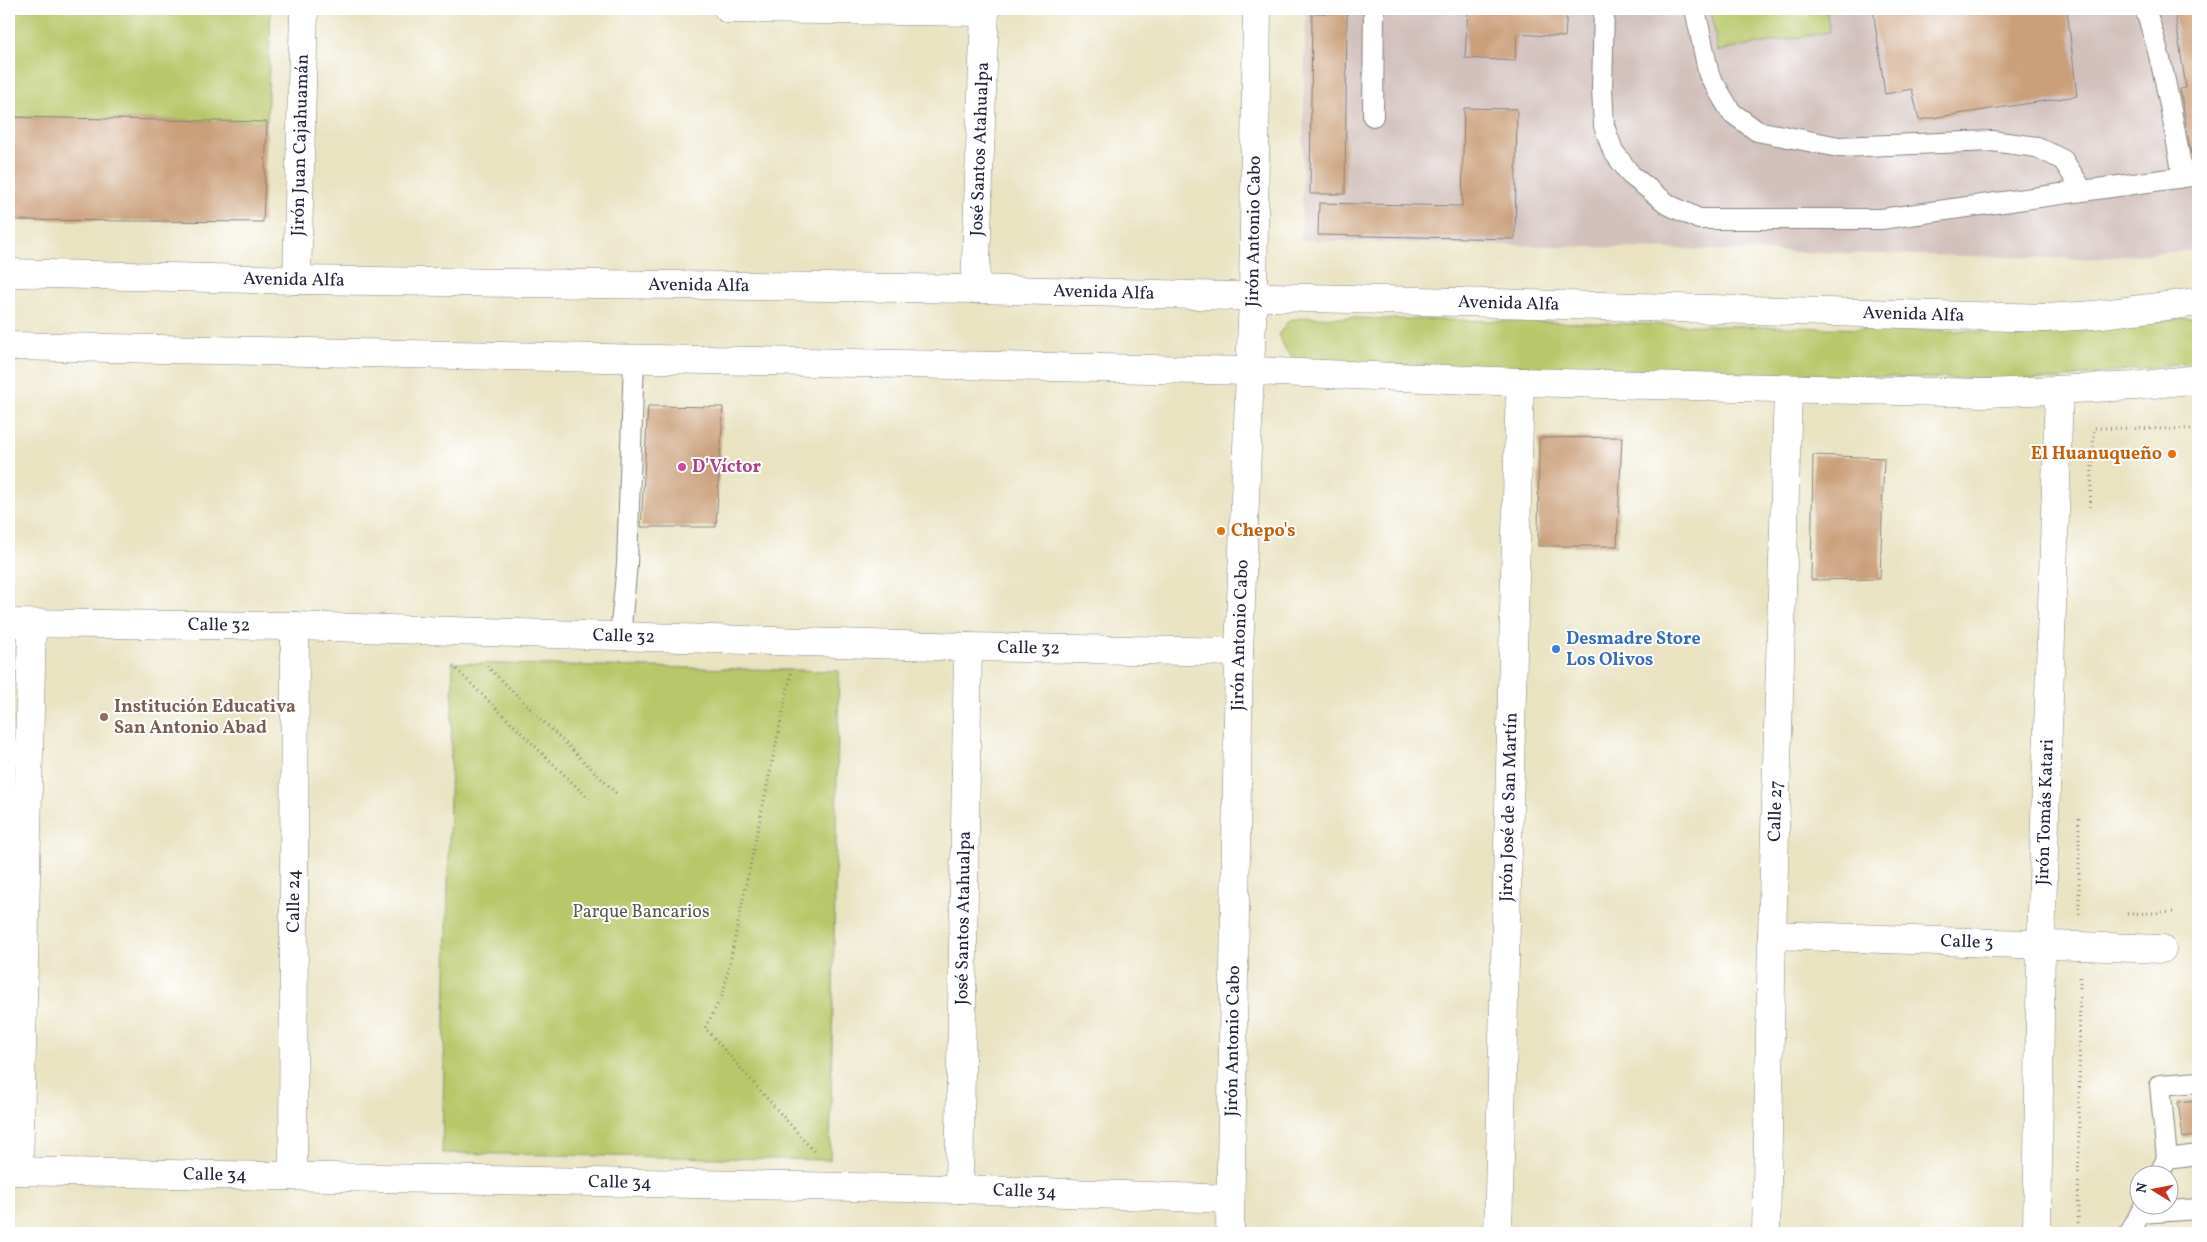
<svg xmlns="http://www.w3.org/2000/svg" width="2207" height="1242" viewBox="0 0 2207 1242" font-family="Vollkorn,serif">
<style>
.industrial{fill:#d1c0bc}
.green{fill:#b8c769;stroke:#6d7452}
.building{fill:#ca9f79}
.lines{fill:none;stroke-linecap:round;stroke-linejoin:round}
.service-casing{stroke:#86827e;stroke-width:22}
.minor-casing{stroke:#86827e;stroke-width:29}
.tertiary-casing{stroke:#86827e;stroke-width:29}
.path{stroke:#86827e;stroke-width:3;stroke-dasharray:1 4;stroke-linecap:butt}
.service{stroke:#fff;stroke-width:20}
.minor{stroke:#fff;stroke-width:28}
.tertiary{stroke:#fff;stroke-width:28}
.food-dot{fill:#e8710a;stroke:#fff;stroke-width:2}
.hotel-dot{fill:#d1479c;stroke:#fff;stroke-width:2}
.shop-dot{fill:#3f7fe0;stroke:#fff;stroke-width:2}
.education-dot{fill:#8d6e63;stroke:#fff;stroke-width:2}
.labels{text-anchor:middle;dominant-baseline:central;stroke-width:4;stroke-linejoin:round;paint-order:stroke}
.street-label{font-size:18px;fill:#22223b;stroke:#fff}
.food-label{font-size:18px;font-weight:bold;fill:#c56008;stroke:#fff;text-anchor:end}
.hotel-label{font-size:18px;font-weight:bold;fill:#b23c85;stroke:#fff;text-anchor:start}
.shop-label{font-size:18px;font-weight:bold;fill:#366cbe;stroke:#fff;text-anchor:start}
.education-label{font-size:18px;font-weight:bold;fill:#785e54;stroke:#fff;text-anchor:start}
.park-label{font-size:18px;fill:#565c4b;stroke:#fff}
</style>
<rect width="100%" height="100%" fill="#fff"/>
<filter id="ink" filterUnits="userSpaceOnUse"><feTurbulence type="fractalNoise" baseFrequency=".02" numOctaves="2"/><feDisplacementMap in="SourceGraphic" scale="10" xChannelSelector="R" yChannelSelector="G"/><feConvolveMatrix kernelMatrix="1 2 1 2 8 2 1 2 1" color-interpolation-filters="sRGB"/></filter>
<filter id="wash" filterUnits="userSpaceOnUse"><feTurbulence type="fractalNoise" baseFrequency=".0096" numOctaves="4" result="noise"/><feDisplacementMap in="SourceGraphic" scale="20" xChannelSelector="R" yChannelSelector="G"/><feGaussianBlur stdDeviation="1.12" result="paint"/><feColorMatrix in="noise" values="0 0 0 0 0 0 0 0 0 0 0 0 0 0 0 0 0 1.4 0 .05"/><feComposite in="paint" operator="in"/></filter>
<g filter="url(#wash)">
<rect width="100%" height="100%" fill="#e9e3c2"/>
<!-- industrial -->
<path class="industrial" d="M 1306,9 L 2198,9 L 2198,250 L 2086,259 L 1301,240 Z"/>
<!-- green -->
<path class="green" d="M 9,9 L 271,9 L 267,122 L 9,117 Z
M 1711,9 L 1826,9 L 1830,32 L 1718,51 Z
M 1307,317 L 2014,332 L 2077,331 L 2198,317 L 2198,361 L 2060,379 L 2005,380 L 1305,362 C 1287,356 1285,351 1279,334 L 1289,320 Z
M 453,663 L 839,671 L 830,1160 L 442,1153 Z"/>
<g id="blocks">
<!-- building -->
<path class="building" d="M 1468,9 L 1567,9 L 1565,37 L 1517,34 L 1515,61 L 1465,58 Z
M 1873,9 L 2067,9 L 2077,96 L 1919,120 L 1912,89 L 1885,94 Z
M 2174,9 L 2198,9 L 2198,153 L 2191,154 L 2180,89 L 2186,88 Z
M 1312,13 L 1347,14 L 1345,194 L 1310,194 Z
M 1464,108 L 1517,109 L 1515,239 L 1318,235 L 1319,203 L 1462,206 Z
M 9,117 L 267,122 L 263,222 L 9,220 Z
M 648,406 L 723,407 L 716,527 L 641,527 Z
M 1622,437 L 1617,546 L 1538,546 L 1539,438 Z
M 1813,455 L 1884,458 L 1880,579 L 1811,580 Z
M 2198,1100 L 2198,1135 L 2183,1138 L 2178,1102 Z
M 169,1228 L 227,1230 L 226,1233 L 169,1233 Z"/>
</g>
</g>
<g filter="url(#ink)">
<use href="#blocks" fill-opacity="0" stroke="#86827e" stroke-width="1"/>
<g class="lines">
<defs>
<path id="service" d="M 1604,9 L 1602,89 L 1604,126 L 1613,151 L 1631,175 L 1669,205 L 1699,219 L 1881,219 L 2198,175
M 1695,9 L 1709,75 L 1731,112 L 1757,131 L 1839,147 L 1992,141 L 2037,147 L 2063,160 L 2083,191
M 2145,9 C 2164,62 2173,121 2183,177
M 1373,116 L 1374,9
M 620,636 L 627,564 L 634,359
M 2167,1159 L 2198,1155
M 2159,1174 L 2167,1159 L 2160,1085 L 2198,1082
M 2141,1213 L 2198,1209
M 2130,1233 L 2145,1204"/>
<g id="minor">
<path d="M 728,9 L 985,12"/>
<path id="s1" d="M 297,280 L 304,9"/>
<path id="s2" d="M 975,289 L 985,9"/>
<path id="s3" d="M 9,623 L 295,626 L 968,647 L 1239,652"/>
<path id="s4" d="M 1772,935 L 2162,949"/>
<path id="s5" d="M 9,1171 L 959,1189 L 1230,1199"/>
<path d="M 19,1171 L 32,624"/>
<path id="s6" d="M 293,1176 L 295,626"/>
<path id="s7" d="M 959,1189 L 968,647"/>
<path id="s8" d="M 1230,1233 L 1239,652 L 1253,295 L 1257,9"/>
<path id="s9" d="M 1498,1233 L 1520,382"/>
<path id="s10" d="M 1766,1233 L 1772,935 L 1788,389"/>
<path id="s11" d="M 2037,1233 L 2041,943 L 2059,391"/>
</g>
<g id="tertiary">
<path id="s12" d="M 9,273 L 297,280 L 975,289 L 2045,318 L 2094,315 L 2198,302"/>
<path d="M 9,346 L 1251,371 L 1520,382 L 1987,393 L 2135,386 L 2198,379"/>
</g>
</defs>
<!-- service casing -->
<use href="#service" class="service-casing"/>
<!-- minor casing -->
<use href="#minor" class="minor-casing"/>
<!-- tertiary casing -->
<use href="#tertiary" class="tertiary-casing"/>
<!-- path -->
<path class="path" d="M 2090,507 L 2094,428 L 2198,429
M 453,666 L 589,799
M 487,666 L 616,793
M 791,673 L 723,994 L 705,1028 L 816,1154
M 2079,914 L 2079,818
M 2127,914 L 2177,912
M 2078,1233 L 2080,976"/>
<!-- service -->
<use href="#service" class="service"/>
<!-- minor -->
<use href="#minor" class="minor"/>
<!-- tertiary -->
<use href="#tertiary" class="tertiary"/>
</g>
</g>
<!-- markers -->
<g class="food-dot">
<circle cx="2172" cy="454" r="5"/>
<circle cx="1221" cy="531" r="5"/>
</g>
<circle class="hotel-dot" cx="682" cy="467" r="5"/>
<circle class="shop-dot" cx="1556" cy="649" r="5"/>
<circle class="education-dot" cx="104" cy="717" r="5"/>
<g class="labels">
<!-- street labels -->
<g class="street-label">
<text stroke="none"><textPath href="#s1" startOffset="135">Jirón Juan Cajahuamán</textPath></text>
<text stroke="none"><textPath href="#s2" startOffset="140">José Santos Atahualpa</textPath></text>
<text stroke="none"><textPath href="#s8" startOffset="1002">Jirón Antonio Cabo</textPath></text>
<text stroke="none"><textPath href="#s12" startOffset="285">Avenida Alfa</textPath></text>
<text stroke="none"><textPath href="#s12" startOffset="690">Avenida Alfa</textPath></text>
<text stroke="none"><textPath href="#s12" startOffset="1095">Avenida Alfa</textPath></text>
<text stroke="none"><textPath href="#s12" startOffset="1500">Avenida Alfa</textPath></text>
<text stroke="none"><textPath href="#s12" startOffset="1905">Avenida Alfa</textPath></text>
<text stroke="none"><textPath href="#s3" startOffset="210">Calle 32</textPath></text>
<text stroke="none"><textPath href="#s3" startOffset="615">Calle 32</textPath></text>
<text stroke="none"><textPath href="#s8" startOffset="598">Jirón Antonio Cabo</textPath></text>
<text stroke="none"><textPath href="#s3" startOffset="1020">Calle 32</textPath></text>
<text stroke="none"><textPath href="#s9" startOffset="426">Jirón José de San Martín</textPath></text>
<text stroke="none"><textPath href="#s10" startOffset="422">Calle 27</textPath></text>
<text stroke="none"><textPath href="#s11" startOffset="421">Jirón Tomás Katari</textPath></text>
<text stroke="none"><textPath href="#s6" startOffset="275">Calle 24</textPath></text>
<text stroke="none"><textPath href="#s7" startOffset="271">José Santos Atahualpa</textPath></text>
<text stroke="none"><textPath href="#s4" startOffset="195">Calle 3</textPath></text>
<text stroke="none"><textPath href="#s8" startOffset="192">Jirón Antonio Cabo</textPath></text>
<text stroke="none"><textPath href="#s5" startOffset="206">Calle 34</textPath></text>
<text stroke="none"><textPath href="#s5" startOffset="611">Calle 34</textPath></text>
<text stroke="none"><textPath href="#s5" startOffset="1016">Calle 34</textPath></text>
</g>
<!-- food labels -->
<g class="food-label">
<text x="2162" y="454">El Huanuqueño</text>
<text x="1231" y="531" text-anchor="start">Chepo's</text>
</g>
<!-- hotel labels -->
<g class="hotel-label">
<text x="692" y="467">D'Víctor</text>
</g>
<!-- shop labels -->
<g class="shop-label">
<text x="1566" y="639">Desmadre Store<tspan x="1566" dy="21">Los Olivos</tspan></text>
</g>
<!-- education labels -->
<g class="education-label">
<text x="114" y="707">Institución Educativa<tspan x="114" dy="21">San Antonio Abad</tspan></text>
</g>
<!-- park labels -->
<g class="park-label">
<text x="641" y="912">Parque Bancarios</text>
</g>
</g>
<!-- margin -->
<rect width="2207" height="1242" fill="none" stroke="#fff" stroke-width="30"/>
<!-- north arrow -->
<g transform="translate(2154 1190) rotate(280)"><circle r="24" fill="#ffffff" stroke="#a7a7b1"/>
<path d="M0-4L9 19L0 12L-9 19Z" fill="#c8321e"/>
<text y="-8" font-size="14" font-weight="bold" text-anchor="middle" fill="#22223b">N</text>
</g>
</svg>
